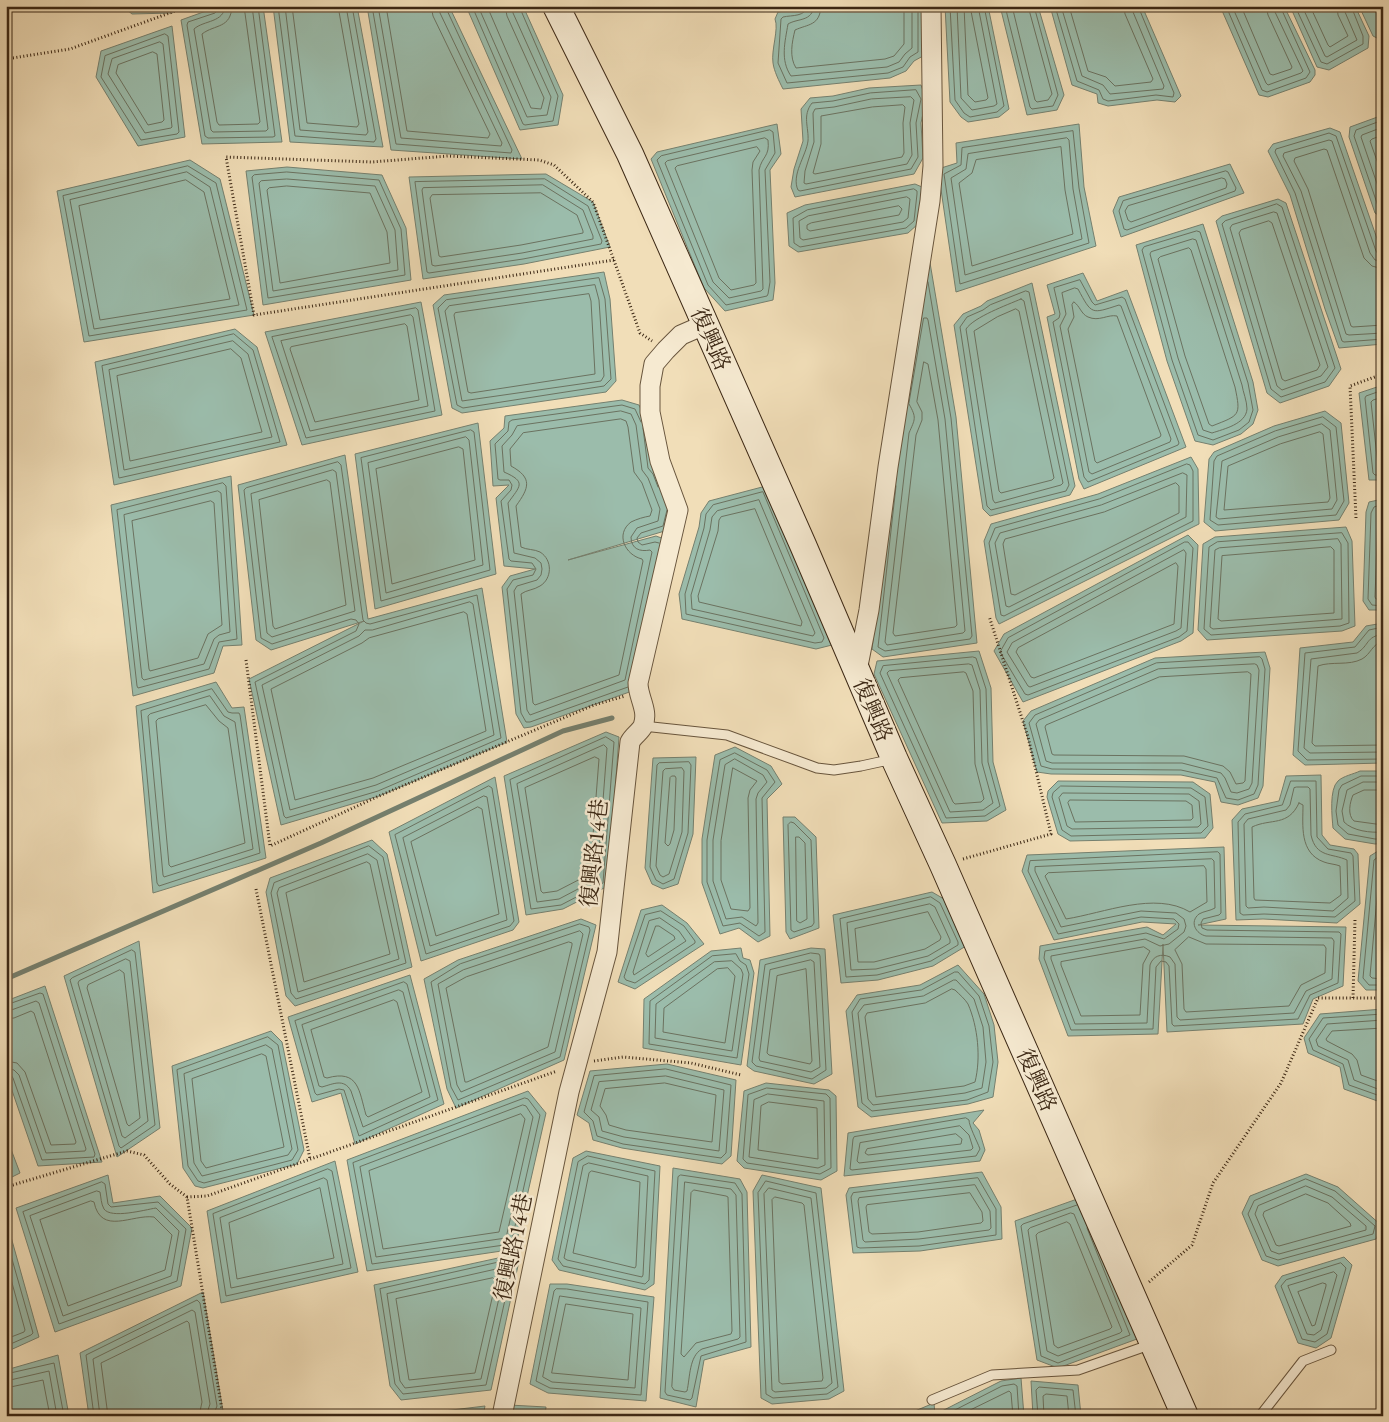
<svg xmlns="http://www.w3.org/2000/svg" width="1389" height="1422" viewBox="0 0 1389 1422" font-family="'EB Garamond','Noto Serif TC',serif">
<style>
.water{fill:#9bbcab;stroke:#75806f}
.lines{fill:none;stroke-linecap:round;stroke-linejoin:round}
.shore{stroke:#6b7260;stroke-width:1}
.stream{stroke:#75806f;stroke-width:5}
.lane-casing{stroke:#68553d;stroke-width:11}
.street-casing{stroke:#68553d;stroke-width:21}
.secondary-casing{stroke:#3b2714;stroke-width:28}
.path{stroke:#3b2714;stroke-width:3;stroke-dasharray:1 2.5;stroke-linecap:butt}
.lane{stroke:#f6ead1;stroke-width:9}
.street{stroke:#f6ead1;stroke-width:19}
.secondary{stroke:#f6ead1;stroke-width:26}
.labels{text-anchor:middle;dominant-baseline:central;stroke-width:5;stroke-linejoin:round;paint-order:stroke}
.street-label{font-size:22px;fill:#3b2714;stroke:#f6ead1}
</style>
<rect width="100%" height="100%" fill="#f1deb8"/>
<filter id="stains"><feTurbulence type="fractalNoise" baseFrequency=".004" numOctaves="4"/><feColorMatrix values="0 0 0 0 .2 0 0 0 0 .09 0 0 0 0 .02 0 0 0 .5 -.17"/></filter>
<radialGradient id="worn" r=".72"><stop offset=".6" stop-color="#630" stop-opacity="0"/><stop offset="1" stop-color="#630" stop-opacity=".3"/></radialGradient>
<!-- water -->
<path class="water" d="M 122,6 L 185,6 L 172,13 L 132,14 Z
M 220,6 L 263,6 L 282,142 L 202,144 L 181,20 Z
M 273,6 L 357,6 L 383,147 L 290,142 Z
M 367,6 L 449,6 L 522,159 L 391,150 Z
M 466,6 L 523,6 L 563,95 L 558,125 L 520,130 Z
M 817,6 L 923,6 L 923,56 L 914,61 L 906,71 L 890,78 L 783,89 C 779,81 774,71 773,63 C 771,50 779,29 775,19 L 778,12 Z
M 945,6 L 988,6 L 1009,109 L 999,117 L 968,122 L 961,117 L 950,102 Z
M 1000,6 L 1038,6 L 1064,95 L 1057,110 L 1027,115 Z
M 1050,6 L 1142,6 L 1181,96 L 1175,102 L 1157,100 L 1108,106 L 1098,103 L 1097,94 L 1072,85 Z
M 1220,6 L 1284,6 L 1315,70 L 1315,75 L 1310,82 L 1268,97 L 1259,95 Z
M 1290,6 L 1355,6 L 1369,36 L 1368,48 L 1329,70 L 1317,67 Z
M 1359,6 L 1383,6 L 1383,41 L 1373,36 Z
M 172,26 L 185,137 L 138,146 L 96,77 L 101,51 Z
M 921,85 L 926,99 L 921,123 L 923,158 L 914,174 L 795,197 L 791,187 L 794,169 L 803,141 L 801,109 L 810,98 L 833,96 L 869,88 Z
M 1383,115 L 1383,218 L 1375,213 L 1349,137 L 1350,127 Z
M 777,124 L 781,154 L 770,170 L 775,283 L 773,300 L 725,311 L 704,288 L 651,159 L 657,152 Z
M 1079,124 L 1084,187 L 1096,246 L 956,292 L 938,169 L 957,163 L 956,143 Z
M 1330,128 L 1340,132 L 1383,256 L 1383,344 L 1339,348 L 1325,309 L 1290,195 L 1268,151 L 1273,144 Z
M 190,160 L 220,179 L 254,315 L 84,342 L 57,191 Z
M 1230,164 L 1244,193 L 1121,237 L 1113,211 L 1119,197 Z
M 287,167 L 382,175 L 406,228 L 411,280 L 263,305 L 246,171 Z
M 546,174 L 593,202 L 610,247 L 524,264 L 423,279 L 409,177 Z
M 915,184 L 922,187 L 918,224 L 908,233 L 798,252 L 789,246 L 787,213 L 805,205 Z
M 1278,199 L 1286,203 L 1341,369 L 1329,386 L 1280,403 L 1267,393 L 1216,221 L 1222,216 Z
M 1203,224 L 1253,382 L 1258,410 L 1253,424 L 1241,434 L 1213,445 L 1195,441 L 1167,361 L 1136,245 Z
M 926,239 L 956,417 L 977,643 L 883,657 L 872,649 L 898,429 Z
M 604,272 L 610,299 L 616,381 L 606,392 L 462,413 L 452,408 L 433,305 L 444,295 Z
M 1083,273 L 1097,301 L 1127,290 L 1186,447 L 1084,489 L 1079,479 L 1047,317 L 1055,314 L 1047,285 Z
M 1032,283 L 1075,486 L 1070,495 L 990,516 L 983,509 L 954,325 L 963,314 L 981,306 L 987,301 Z
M 421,302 L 442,415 L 302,445 L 265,332 Z
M 235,329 L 257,347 L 287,445 L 114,485 L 95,362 Z
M 1383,385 L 1383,480 L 1369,480 L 1359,393 Z
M 622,400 L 639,405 L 647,422 L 672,508 L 668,530 L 568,560 L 656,536 L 667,540 L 635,690 L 531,727 L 524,728 L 516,714 L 502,587 L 510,576 L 535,569 L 504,566 L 496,498 L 509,485 L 493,486 L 490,441 L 504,428 L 505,416 Z
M 1325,411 L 1341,423 L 1349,503 L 1339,520 L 1215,531 L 1204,522 L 1209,459 L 1214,452 L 1274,426 Z
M 478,423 L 496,574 L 375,609 L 355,454 Z
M 345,455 L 368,619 L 482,588 L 507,742 L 379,796 L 281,825 L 249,679 L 364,621 L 271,650 L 256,640 L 238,485 Z
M 1191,457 L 1198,469 L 1199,524 L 999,624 L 996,618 L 984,541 L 991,524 L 1098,494 Z
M 231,476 L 242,645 L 223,646 L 214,673 L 133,696 L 111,505 Z
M 766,486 L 832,645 L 816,649 L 682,619 L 679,594 L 699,527 L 701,513 L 709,501 Z
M 1383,499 L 1383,610 L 1369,610 L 1363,601 L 1366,512 L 1369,502 Z
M 1346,527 L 1352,541 L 1355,626 L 1342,631 L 1207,640 L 1198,630 L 1203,544 L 1215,537 Z
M 1188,535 L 1198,545 L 1193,633 L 1181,641 L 1023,702 L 994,651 L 1004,634 Z
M 1383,623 L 1383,763 L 1305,765 L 1293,755 L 1300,648 L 1353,642 L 1366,626 Z
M 979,651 L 991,688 L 993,762 L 1006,810 L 987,821 L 942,823 L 874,674 L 877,661 Z
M 1265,652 L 1270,668 L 1263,786 L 1258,798 L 1238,805 L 1221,802 L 1215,782 L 1181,775 L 1051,774 L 1037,772 L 1023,721 L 1031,711 L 1155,658 Z
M 216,682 L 232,708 L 244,707 L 266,858 L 153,893 L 136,706 Z
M 606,732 L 619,737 L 608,886 L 563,909 L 526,915 L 504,776 Z
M 735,747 L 771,766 L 782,784 L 767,799 L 770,936 L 758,942 L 739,928 L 720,934 L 702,883 L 702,839 L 715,755 Z
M 696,757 L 693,834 L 678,884 L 663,889 L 652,884 L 645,868 L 653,758 Z
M 1360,771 L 1383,771 L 1383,843 L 1375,844 L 1345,839 L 1333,828 C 1332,817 1329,789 1338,781 C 1343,776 1354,774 1360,771 Z
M 1321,775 L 1322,835 L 1330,845 L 1354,849 L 1358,854 L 1360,904 L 1337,923 L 1263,919 L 1236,920 L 1232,820 L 1242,809 L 1279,801 L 1286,776 Z
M 495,777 L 519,922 L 513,930 L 421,961 L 389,832 Z
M 1058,781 L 1193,782 L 1210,794 L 1213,828 L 1205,838 L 1070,841 L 1058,834 L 1047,797 L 1048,791 Z
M 783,817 L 795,817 L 816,837 L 819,928 L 790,939 L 786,932 Z
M 372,840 L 387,854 L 412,967 L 295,1006 L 286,996 L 266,892 L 270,878 Z
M 1224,847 L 1226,919 L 1198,925 L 1346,927 L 1343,986 L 1313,999 L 1303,1024 L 1167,1032 L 1163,944 L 1158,1034 L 1068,1036 L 1039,959 L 1040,946 L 1147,927 L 1163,935 L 1176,924 L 1142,922 L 1054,940 L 1022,871 L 1027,855 Z
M 1378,851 L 1383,851 L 1383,990 L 1366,990 L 1358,981 L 1370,856 Z
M 932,892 L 944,899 L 966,946 L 933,966 L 878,980 L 841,983 L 833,915 Z
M 662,905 L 687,923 L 704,944 L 635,989 L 618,982 L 641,910 Z
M 581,919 L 596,925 L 564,1060 L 456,1108 L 447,1089 L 424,979 L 458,960 Z
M 139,941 L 160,1128 L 117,1157 L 64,976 Z
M 741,948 L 743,958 L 750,960 L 754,973 L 741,1065 L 643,1048 L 644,999 L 711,951 Z
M 811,948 L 825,949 L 832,1074 L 814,1084 L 754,1071 L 747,1066 L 760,960 Z
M 958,965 L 984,994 L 994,1025 L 998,1062 L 993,1097 L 968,1104 L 871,1117 L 858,1107 L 846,1011 L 857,995 L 920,985 Z
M 410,975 L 444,1104 L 355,1144 L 341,1093 L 312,1102 L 288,1017 Z
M 45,986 L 102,1162 L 38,1166 L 6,1073 L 6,1001 Z
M 1383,1009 L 1383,1103 L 1344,1089 L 1340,1067 L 1308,1053 L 1304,1038 L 1320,1014 Z
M 271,1031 L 282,1042 L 304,1150 L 297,1164 L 203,1188 L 195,1186 L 183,1168 L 172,1066 Z
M 667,1064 L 736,1080 L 731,1156 L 722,1164 L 622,1148 L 593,1140 L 589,1123 L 577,1115 L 590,1071 Z
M 766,1083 L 829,1090 L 836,1096 L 837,1171 L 821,1180 L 744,1168 L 737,1161 L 744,1091 Z
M 528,1091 L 546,1113 L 515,1249 L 367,1271 L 347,1160 Z
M 984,1110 L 973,1123 L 979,1130 L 985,1150 L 980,1161 L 844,1176 L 848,1133 Z
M 6,1136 L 20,1173 L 6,1180 Z
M 586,1151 L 660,1166 L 654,1284 L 645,1290 L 559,1270 L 552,1260 L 573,1158 Z
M 335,1161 L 358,1272 L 221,1303 L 207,1211 Z
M 673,1168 L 740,1179 L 747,1192 L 751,1347 L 704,1360 L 696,1407 L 660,1398 Z
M 982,1172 L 1001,1207 L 1002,1239 L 920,1251 L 853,1253 L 846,1195 L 849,1188 Z
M 1306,1174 L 1338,1187 L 1382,1226 L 1376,1239 L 1278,1266 L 1262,1260 L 1242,1213 L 1250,1196 Z
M 108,1175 L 113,1203 L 160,1196 L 192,1228 L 181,1286 L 55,1332 L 16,1208 Z
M 762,1175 L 821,1188 L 844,1391 L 829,1399 L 772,1404 L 761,1398 L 753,1191 Z
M 1080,1198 L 1137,1339 L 1058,1368 L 1037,1360 L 1015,1221 Z
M 6,1219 L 39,1337 L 6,1352 Z
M 512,1255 L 519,1261 L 491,1390 L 401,1400 L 390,1386 L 374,1285 Z
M 1344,1257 L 1352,1265 L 1331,1338 L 1316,1348 L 1298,1343 L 1275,1286 L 1282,1276 Z
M 550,1284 L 567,1284 L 654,1297 L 646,1401 L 548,1393 L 530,1384 Z
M 203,1292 L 223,1411 L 214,1416 L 89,1416 L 80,1353 Z
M 58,1355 L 69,1416 L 6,1416 L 6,1370 Z
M 1021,1378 L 1024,1416 L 942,1416 L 942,1411 L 1001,1381 Z
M 1031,1381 L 1078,1385 L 1081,1416 L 1033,1416 Z
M 934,1403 L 935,1416 L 903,1416 Z
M 509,1405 L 546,1407 L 545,1416 L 507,1416 Z
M 485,1406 L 483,1416 L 402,1416 Z"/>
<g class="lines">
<!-- shore -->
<path class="shore" d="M 219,6 L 218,10 L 215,13 L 188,22 L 187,25 L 205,136 L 208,138 L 273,137 L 275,136 L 258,6
M 225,6 C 224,23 204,20 194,29 L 211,130 L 213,132 L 266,131 L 268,129 L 252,6
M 232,6 C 231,29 215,24 202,34 L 217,122 L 219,125 L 258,124 L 260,122 L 244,6
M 278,6 L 295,136 L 374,142 L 376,139 L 352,6
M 285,6 L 300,130 L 366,135 L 368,132 L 346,6
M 292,6 L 307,123 L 357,127 L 359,124 L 338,6
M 372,6 L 396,144 L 511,153 L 512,150 L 445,6
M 378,6 L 401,138 L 501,146 L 502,143 L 440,13 L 439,6
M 386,6 L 407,131 L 488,138 L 490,134 L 433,16 L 431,6
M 472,6 L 523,124 L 525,125 L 553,121 L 558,96 L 519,6
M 478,6 L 527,117 L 547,115 L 551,97 L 513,13 L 512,6
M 487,6 L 531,108 L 541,109 L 544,98 L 507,16 L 505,6
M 807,6 C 806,17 792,15 783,17 L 781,19 L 778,63 L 787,83 L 888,73 L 903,67 L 910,57 L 918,52 L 918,6
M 814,6 C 812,22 798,18 788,24 C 785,42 780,60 791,76 L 887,67 L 899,62 L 905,54 L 912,48 L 912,6
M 821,6 C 820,26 808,24 795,30 C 792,42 789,57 796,68 L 885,59 L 894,56 L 904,44 L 904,6
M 950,6 L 955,100 L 964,113 L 970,117 L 997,112 L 1004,106 L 984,6
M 957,6 L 961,98 L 972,110 L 994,106 L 997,104 L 978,6
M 964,6 L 968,95 L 975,102 L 986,100 L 988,98 L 970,6
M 1005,6 L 1030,107 L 1032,109 L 1053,106 L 1058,95 L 1034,6
M 1012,6 L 1035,100 L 1037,102 L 1048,100 L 1052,94 L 1028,6
M 1055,6 L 1077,81 L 1099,90 L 1103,99 L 1108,101 L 1156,95 L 1173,97 L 1174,93 L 1138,6
M 1061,6 L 1082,76 L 1103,85 L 1110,94 L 1163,89 L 1164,86 L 1133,12 L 1132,6
M 1069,6 L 1088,71 L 1106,77 L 1115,86 L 1151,82 L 1153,79 L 1125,14 L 1124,6
M 1226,6 L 1262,90 L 1267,92 L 1306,78 L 1310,72 L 1280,6
M 1232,6 L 1266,83 L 1268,85 L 1301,73 L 1303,71 L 1275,12 L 1274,6
M 1241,6 L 1270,74 L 1273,75 L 1291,69 L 1292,67 L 1268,15 L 1266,6
M 1295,6 L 1321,62 L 1327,64 L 1363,44 L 1363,36 L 1351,6
M 1302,6 L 1325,56 L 1327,57 L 1357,40 L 1345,12 L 1344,6
M 1310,6 L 1328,45 L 1330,47 L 1348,36 L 1338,15 L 1337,6
M 165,34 L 168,36 L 179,132 L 177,134 L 141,140 L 101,77 L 105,56 Z
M 160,42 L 163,44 L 172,127 L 171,128 L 145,133 L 108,74 L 112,59 Z
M 153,52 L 157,54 L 164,120 L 162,122 L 148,125 L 116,73 L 118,65 Z
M 916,90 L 921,99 L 916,123 L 918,157 L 911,169 L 800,191 L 798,190 C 791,175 806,156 808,141 C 809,127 802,116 812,103 L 833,101 L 870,93 Z
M 911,97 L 914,100 L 910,123 L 912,155 L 907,164 L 806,184 L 804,183 L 805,171 L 814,142 L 813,113 L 815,109 L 834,107 L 871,99 Z
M 903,105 L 905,107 L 903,123 L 904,153 L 902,157 L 815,174 L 813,173 L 821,144 L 821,116 L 872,107 Z
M 1383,120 L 1356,130 L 1354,136 L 1379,209 L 1383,212
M 1383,127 L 1362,135 L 1361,137 L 1383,201
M 770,130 L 773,132 L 775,153 L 765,170 L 770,282 L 768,294 L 767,296 L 726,305 L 708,285 L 657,160 L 661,156 Z
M 1073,131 L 1079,188 L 1089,243 L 960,284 L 944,174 L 961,165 L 962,148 Z
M 1383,135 L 1372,139 L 1370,141 L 1383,178
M 765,138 L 768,140 C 770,157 762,156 759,170 L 763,289 L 761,291 L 729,298 L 713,282 L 665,163 L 667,161 Z
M 1067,138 L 1069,140 L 1073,189 L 1082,239 L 965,275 L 951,178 L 966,169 L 968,154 Z
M 757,147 L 760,151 L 753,162 L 752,170 L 756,283 L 754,285 L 731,290 L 719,278 L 675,168 L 677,166 Z
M 1061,147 L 1065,190 L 1073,234 L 972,266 L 959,183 L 972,173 L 976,160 Z
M 188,166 L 216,183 L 247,310 L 89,336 L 63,196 Z
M 1226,171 L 1228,172 L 1236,188 L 1235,191 L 1127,230 L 1124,229 L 1119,211 L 1123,201 Z
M 187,172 L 210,187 L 239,305 L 94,329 L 70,200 Z
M 287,172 L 379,180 L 401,229 L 405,275 L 268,298 L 252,177 L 254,175 Z
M 1222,178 L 1225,179 L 1227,184 L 1226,188 L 1131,222 L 1128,220 L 1125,211 L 1128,206 Z
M 287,179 L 375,186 L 395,230 L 398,270 L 273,291 L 259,183 L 261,181 Z
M 545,179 L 588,206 L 602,241 L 601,244 L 523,259 L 429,273 L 427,272 L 415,182 Z
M 186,180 L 204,192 L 230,299 L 100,320 L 79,206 Z
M 543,185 L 583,210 L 593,236 L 593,239 L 522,253 L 435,266 L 432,265 L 422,190 L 423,188 Z
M 287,186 L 370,193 L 387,232 L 390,263 L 280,283 L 267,190 L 269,188 Z
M 914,189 L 917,191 L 917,194 L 914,221 L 906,228 L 800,247 L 794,243 L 793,218 L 807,210 Z
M 541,193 L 577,215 L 583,231 L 583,233 L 521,245 L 441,257 L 439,256 L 430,198 L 432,195 Z
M 907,197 L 910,199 L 908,218 L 903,222 L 803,240 L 800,238 L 799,221 L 808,216 Z
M 1277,204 L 1282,207 L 1335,368 L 1325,382 L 1281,397 L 1271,389 L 1222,224 L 1225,221 Z
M 899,206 L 902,209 L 899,215 L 810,231 L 807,229 L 807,225 L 811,223 Z
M 1274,212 L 1277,213 L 1328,367 L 1321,376 L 1282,390 L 1277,386 L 1230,228 L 1232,225 Z
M 1269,221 L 1272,223 L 1320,365 L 1317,370 L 1285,381 L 1282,379 L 1239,233 L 1241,230 Z
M 1197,231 L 1200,232 L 1248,383 L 1253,410 L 1249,422 L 1239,430 L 1213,440 L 1198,435 L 1172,360 L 1142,250 L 1144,247 Z
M 1193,239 L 1196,240 L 1242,385 C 1243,392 1247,401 1247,409 C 1246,424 1224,429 1212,433 L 1203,430 L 1178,358 L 1150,254 L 1151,252 Z
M 1189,248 L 1191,250 L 1235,387 C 1241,416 1240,415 1212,426 L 1209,424 L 1185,356 L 1158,259 L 1160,257 Z
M 1383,255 L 1378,254 L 1376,251 L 1336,136 L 1329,133 L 1276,149 L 1275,152 L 1295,193 L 1342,341 L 1344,342 L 1383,339
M 1383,261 L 1375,260 L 1370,253 L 1332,141 L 1329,140 L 1284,153 L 1283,156 L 1301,191 L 1346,334 L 1349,335 L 1383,333
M 1383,269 L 1372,266 L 1364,258 L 1327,150 L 1324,149 L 1295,158 L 1294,161 L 1308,189 L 1351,326 L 1353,327 L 1383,325
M 599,278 L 605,299 L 611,379 L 604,386 L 463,408 L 457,405 L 438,308 L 446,300 Z
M 1080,280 L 1092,302 L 1095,305 L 1122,297 L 1125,299 L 1179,443 L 1178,445 L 1088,482 L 1084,477 L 1053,322 L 1059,318 L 1060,314 L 1054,288 Z
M 595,285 L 599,300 L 604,376 L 601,381 L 462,401 L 445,311 L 449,306 Z
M 1075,288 L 1078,289 C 1092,315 1091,314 1119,305 L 1121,306 L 1171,439 L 1170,442 L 1092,474 L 1089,472 L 1060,326 L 1066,314 L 1062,293 Z
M 1026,291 L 1029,292 L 1069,485 L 1066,491 L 991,510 L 987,506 L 960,327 L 967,317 L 983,310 L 990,305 Z
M 589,294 L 591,301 L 595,374 L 471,393 L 468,392 L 454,315 L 455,313 Z
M 1021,299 L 1024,301 L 1063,483 L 1061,485 L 995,503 L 993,500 L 966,329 C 974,317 1007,305 1021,299 Z
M 1074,302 C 1080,306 1081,314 1088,317 C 1099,322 1108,314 1117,316 L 1161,435 L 1160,437 L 1097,463 L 1095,461 L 1068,329 L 1074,317 L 1072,305 Z
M 416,308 L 418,310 L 435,411 L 306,438 L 272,337 Z
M 1016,309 L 1019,311 L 1054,478 L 1052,480 L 1001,493 L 999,491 L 974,331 L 997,317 Z
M 411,315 L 413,317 L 428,406 L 310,431 L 281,341 Z
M 924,318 L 927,318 L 928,320 L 945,419 L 965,631 L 963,633 L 887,645 L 885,642 L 909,433 C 915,419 917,418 909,404 Z
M 405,324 L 407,326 L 419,400 L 315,422 L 290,349 L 291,347 Z
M 234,334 L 253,350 L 280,442 L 119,478 L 102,366 Z
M 233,341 L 248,354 L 272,437 L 124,470 L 109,370 Z
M 231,349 L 241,358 L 262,432 L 130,461 L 117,376 Z
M 924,362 L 928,364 L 938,420 L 957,625 L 955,627 L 895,636 L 893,633 L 916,435 L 922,420 L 922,412 L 917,402 Z
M 1383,390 L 1366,396 L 1365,398 L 1373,473 L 1375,475 L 1383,475
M 1383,397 L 1373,400 L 1371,402 L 1378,466 L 1383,468
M 621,411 L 631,414 L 636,425 L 642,470 L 648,478 L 660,509 L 658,521 L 637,528 L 631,537 C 631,549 640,552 650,550 L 652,552 L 625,680 L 530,715 L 527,710 L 514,591 L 517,586 L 537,580 L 541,575 L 542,569 L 541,563 L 535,558 L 514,553 L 508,503 C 520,486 527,482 504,472 L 502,446 L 512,435 L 517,426 Z
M 1323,417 L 1336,427 L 1344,501 L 1336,515 L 1218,525 L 1210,520 L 1214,461 L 1217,456 L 1275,431 Z
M 621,419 L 626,421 L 628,427 L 634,472 L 642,483 L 652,510 L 650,516 C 644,517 637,519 631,522 C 615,534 625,555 642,559 L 643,561 L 619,675 L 535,705 L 533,703 L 521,594 C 526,590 534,590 540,586 C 552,579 553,560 540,552 C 534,549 527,550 521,547 L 516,506 C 529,488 533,478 511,466 L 510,449 L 523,433 Z
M 1322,424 L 1330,430 L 1337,500 L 1332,509 L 1219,519 L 1216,517 L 1222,461 L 1278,437 Z
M 643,428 L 648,468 L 653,474 L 658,487
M 471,430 L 474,432 L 490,570 L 381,601 L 361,458 Z
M 1320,432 L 1323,434 L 1330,498 L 1328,502 L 1224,510 L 1228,466 L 1280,444 Z
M 466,437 L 469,440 L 483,565 L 386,593 L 368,463 Z
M 459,447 L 463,449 L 475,560 L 392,584 L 376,469 Z
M 338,462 L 341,465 L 363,620 L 366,623 L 370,624 L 477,595 L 501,738 L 378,791 L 286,818 L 284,816 L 255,682 L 356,631 L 359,624 L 356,620 L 351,619 L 272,644 L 261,638 L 244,490 L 246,488 Z
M 1187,464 L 1190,465 L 1193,471 L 1193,521 L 1004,616 L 1001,615 L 989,543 L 995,528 L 1099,499 Z
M 333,470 L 336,472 L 355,611 L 272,637 L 267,633 L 251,494 Z
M 1183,473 L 1187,475 L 1186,517 L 1009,607 L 1006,606 L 995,543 L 1000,533 L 1101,505 Z
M 327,480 L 330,482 L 346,605 L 275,629 L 273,626 L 259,500 Z
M 223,483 L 226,486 L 237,639 L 219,642 L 209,669 L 138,688 L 137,686 L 117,510 Z
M 1176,483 L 1179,486 L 1179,513 L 1015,595 L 1011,594 L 1003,544 L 1005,539 L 1104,512 Z
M 896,486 L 878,647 L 885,651 L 970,639 L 972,636 L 951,418 L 928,282
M 218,491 L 221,493 L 230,632 L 219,635 L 214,639 L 204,664 L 144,680 L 142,678 L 124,515 Z
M 763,492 L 824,638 L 822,642 L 815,643 L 686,614 L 685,594 L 704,528 L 706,514 L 713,505 Z
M 759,500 L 815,633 L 813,636 L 692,609 L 691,595 L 710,530 L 712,517 L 717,511 Z
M 211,501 L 214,503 L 222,625 L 208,634 L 198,658 L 150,671 L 149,669 L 132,521 Z
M 1383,504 L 1374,507 L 1371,513 L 1368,599 L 1372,605 L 1383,606
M 755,509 L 802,622 L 801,626 L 699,602 L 698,596 L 718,531 L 719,520 L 721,517 Z
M 1383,510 L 1379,512 L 1378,514 L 1375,597 L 1376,599 L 1383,599
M 1342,533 L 1348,543 L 1349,623 L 1340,626 L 1211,635 L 1204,629 L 1209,547 L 1217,542 Z
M 1338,539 L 1341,544 L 1342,619 L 1213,629 L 1210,627 L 1215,550 L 1219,548 Z
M 1185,542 L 1188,542 L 1193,548 L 1187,631 L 1179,637 L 1028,695 L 1025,694 L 1000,652 L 1008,638 Z
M 659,543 L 655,542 L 642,545 L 638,542 L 637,538 L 641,533 L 663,526 L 667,510
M 1331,547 L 1334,550 L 1334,613 L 1221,621 L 1218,619 L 1222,556 Z
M 1184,550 L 1186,553 L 1181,628 L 1176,631 L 1030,687 L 1028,686 L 1007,652 L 1012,643 Z
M 1176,563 L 1178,566 L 1174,624 L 1034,678 L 1031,677 L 1016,652 L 1018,648 Z
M 470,602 L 473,604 L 494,735 L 376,785 L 290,810 L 262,685 L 359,636 L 365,630 L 372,630 Z
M 464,612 L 467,614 L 486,731 L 373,778 L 295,800 L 271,689 L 362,643 L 369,638 Z
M 1383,627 L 1369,630 L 1355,647 L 1305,653 L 1298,751 L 1307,760 L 1383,759
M 1383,634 C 1365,637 1370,645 1357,653 L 1311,659 L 1304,748 L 1310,753 L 1383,752
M 1383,641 C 1372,644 1371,654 1362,659 C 1349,666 1331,661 1318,666 L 1312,743 L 1315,746 L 1383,745
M 973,657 L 976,658 L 986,689 L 988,762 L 1000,806 L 985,816 L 946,818 L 880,673 L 883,666 Z
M 1260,657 L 1262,659 L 1265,669 L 1258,785 L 1254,794 L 1238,800 L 1226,798 L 1217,778 L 1181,770 L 1052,769 L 1041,766 L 1029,723 L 1035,715 L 1156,663 Z
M 969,664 L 972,665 L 980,690 L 982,763 L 993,803 L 983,810 L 950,812 L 887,673 L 889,671 Z
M 1255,664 L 1257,665 L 1259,670 L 1252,783 L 1249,789 L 1237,793 L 1231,792 L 1225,778 L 1221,773 L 1182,763 L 1052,763 L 1046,761 L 1036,724 L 1039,720 L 1158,669 Z
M 964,672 L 966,673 L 973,691 L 975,764 L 984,799 L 981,802 L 955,804 L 953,802 L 898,680 L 900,678 Z
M 1248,672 L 1251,674 L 1245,781 L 1243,783 L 1236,784 L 1230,772 L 1223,766 L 1184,756 L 1054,755 L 1052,754 L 1045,727 L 1046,725 L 1159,677 Z
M 628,687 L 530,722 L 526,722 L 521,713 L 507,589 L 513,580 L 533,575 L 536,569 L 532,563 L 511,561 L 509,559 L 501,501 L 511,490 L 512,485 L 509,480 L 500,480 L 498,479 L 495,444 L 508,431 L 509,422 L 512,420 L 622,405 L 635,409 L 641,422
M 212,689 L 228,712 L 232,713 L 239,713 L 240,715 L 260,853 L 159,886 L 157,883 L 141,711 Z
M 210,696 L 224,716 L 235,722 L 253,849 L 164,877 L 163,875 L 148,716 L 150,714 Z
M 206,705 L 219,721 L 228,728 L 245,843 L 171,867 L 169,865 L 156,721 L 158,719 Z
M 606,737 L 614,742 L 603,883 L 561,905 L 531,909 L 510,780 Z
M 604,745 L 607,748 L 597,879 L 559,899 L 537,902 L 517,784 Z
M 735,753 L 767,770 L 775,782 L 762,798 L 765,932 L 759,936 L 740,923 L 723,926 L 707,882 L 707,840 L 720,760 Z
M 595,757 L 599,759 L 590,874 L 557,891 L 543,893 L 541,891 L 525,788 Z
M 735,759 L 763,775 L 767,782 L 758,793 L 756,799 L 758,923 L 756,926 L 742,917 L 726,919 L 713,881 L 713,840 L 725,765 Z
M 689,762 L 691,765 L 688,833 L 674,879 L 663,884 L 656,880 L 650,867 L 657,765 L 659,763 Z
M 682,768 L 684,771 L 682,832 L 669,874 L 663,877 L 660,875 L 656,866 L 663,771 L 665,769 Z
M 733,768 L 757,781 L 750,790 L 748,798 L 750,908 L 748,911 L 731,909 L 721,880 L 721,841 Z
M 672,776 L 675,776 L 676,778 L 674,830 L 670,844 L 668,846 L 665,843 L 670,778 Z
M 1383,776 L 1361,776 L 1342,785 L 1339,790 L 1336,811 L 1338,825 L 1348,834 L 1375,839 L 1383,839
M 1291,781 L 1316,781 L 1317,837 L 1328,849 L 1351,853 L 1353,856 L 1355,901 L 1335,917 L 1264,914 L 1243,915 L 1240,913 L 1238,822 L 1245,814 L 1282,805 Z
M 1383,782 L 1363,782 L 1347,790 L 1342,811 L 1344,822 C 1353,831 1370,833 1383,832
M 489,786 L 492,788 L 514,921 L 510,926 L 426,954 L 395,835 Z
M 1061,786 L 1191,788 L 1205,797 L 1208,826 L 1201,833 L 1071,836 L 1062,830 L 1052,797 L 1053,793 Z
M 1297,787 L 1308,787 L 1310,789 L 1311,835 C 1316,858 1332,853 1347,860 L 1348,898 L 1333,911 L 1264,907 L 1248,908 L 1246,906 L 1244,824 L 1248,819 L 1286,810 L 1290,805 L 1294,788 Z
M 1383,790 L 1364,790 L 1353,795 C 1350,802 1347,815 1354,821 L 1383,825
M 1063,793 L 1189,794 L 1199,801 L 1201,824 L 1198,827 L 1072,829 L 1067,826 L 1059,798 Z
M 484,796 L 487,797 L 507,920 L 430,946 L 403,838 Z
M 1070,800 L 1186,801 L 1192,805 L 1193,818 L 1191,820 L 1075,822 L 1068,803 Z
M 1299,803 L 1303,805 C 1303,825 1299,853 1324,862 C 1329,864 1335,864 1340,866 L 1341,895 L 1330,903 L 1255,900 L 1254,898 L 1252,827 C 1271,818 1288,827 1299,803 Z
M 478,807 L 482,809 L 499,914 L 436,936 L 411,842 Z
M 791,822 L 794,823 L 811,840 L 814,923 L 812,926 L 794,932 L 791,930 L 788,825 Z
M 796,837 L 799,837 L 805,843 L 807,919 L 800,923 L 797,921 Z
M 369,846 L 383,857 L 406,963 L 296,999 L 291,993 L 271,893 L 274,883 Z
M 1218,852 L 1220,854 L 1221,913 L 1219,915 L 1203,919 L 1201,923 L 1202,928 L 1207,930 L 1339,932 L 1341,934 L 1338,983 L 1310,995 L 1298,1019 L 1174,1026 L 1172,1024 L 1169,966 L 1166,962 L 1161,961 L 1156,967 L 1153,1029 L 1071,1030 L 1044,958 L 1045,951 L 1146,933 L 1164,939 L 1178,929 L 1179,924 L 1174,919 L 1141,917 L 1058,934 L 1028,871 L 1030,861 Z
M 368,854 L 377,860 L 399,959 L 298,992 L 277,893 L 279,888 Z
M 1383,856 L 1379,856 L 1374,860 L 1363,978 L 1369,985 L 1383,985
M 1212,859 L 1214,861 L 1215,908 C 1210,911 1204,911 1199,914 C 1189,922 1196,934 1206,936 L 1332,938 L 1334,941 L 1332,979 L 1306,991 L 1294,1013 L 1180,1020 L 1177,1017 L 1175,964 L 1170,957 C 1161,953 1153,956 1150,965 L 1147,1023 L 1075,1024 L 1051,959 L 1051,956 L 1145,939 L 1160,946 L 1169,944 L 1184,932 L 1186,926 L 1184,919 L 1176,913 L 1141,911 L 1061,927 L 1035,871 L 1035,867 Z
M 367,862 L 370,864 L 390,954 L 304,982 L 286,893 Z
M 1383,862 L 1380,864 L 1370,976 L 1372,978 L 1383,979
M 1204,866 L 1206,869 L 1207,902 L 1190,912 C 1155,891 1104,913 1066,919 L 1045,876 L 1048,873 Z
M 931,897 L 940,903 L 958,942 L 958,945 L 931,961 L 877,975 L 846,977 L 840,919 Z
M 930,904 L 935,907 L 950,940 L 950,943 L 928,956 L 876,969 L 851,970 L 847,923 Z
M 661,911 L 684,926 L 695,941 L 695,943 L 635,983 L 626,980 L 624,977 L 645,915 Z
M 928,912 L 941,937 L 940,940 L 925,949 L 874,962 L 858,962 L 855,929 Z
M 1383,916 L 1378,969 L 1379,971 L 1383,971
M 660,918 L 679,931 L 686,941 L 634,975 L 633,972 L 649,921 Z
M 580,924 L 589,927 L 590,930 L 560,1057 L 458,1100 L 451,1087 L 431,982 L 460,964 Z
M 656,926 L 659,926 L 674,936 L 675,939 L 648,957 L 646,954 Z
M 580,931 L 583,934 L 555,1052 L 461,1092 L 457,1085 L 438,984 L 463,970 Z
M 1189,937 L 1206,944 L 1324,945 L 1326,948 L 1325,973 L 1301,985 L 1289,1006 L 1186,1012 L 1184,1009 L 1182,964 L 1175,950 Z
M 569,942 L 572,943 L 572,945 L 548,1047 L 467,1082 L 465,1082 L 446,988 L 466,977 Z
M 1144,947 L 1150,951 L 1143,964 L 1140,1015 L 1081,1016 L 1061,965 L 1061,962 Z
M 132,950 L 135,952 L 155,1125 L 121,1148 L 119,1146 L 70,980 L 72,978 Z
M 811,953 L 819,954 L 820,956 L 826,1070 L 812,1079 L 756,1066 L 752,1062 L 765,965 Z
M 736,954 L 740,961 L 746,965 L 749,974 L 737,1058 L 649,1044 L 650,1001 L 712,956 Z
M 126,959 L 130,961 L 148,1121 L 125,1138 L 122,1136 L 78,983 L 79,981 Z
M 811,960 L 814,962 L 820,1067 L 811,1072 L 760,1061 L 759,1058 L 770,970 Z
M 732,961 L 741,969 L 743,974 L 732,1051 L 655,1038 L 656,1004 L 714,962 Z
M 728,968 L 735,976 L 725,1043 L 663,1032 L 664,1008 L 717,969 Z
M 806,969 L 812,1061 L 810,1064 L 769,1055 L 767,1053 L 777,976 Z
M 120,970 L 124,973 L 140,1118 L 129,1126 L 127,1124 L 87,988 L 88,985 Z
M 955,972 L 958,972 L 979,996 L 989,1026 L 993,1062 L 988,1092 L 967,1100 L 872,1111 L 862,1103 L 852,1012 L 860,999 L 921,990 Z
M 954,980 L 956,980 L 974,999 L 983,1027 L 986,1062 L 982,1088 L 965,1093 L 873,1105 L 868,1099 L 858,1013 L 864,1005 L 923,996 Z
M 404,982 L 407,984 L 438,1100 L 359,1136 L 344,1090 L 339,1089 L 317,1095 L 315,1093 L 295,1021 Z
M 952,989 L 955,990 C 959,994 965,999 968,1004 C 978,1027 981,1058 975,1082 L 964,1086 L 876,1097 L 865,1017 L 867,1013 L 925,1003 Z
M 399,990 L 403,992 L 430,1097 L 363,1127 L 351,1091 C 344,1078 333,1084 322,1087 L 319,1086 L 302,1025 Z
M 394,1000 L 397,1002 L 422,1092 L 368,1117 L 366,1115 C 359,1091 359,1069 327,1078 L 324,1077 L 311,1030 Z
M 6,1005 L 40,993 L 43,994 L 95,1154 L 94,1157 L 42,1160 L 13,1078 L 11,1075 L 6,1075
M 6,1012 L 36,1001 L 39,1003 L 86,1149 L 85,1151 L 46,1153 L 19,1075 L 14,1070 L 6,1068
M 1383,1014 L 1323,1018 L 1309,1039 L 1313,1050 L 1343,1064 L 1349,1085 L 1383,1097
M 6,1019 L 14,1018 L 31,1011 L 34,1013 L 76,1142 L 75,1144 L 51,1145 L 25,1072 L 17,1063 L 6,1061
M 1383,1020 L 1327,1024 L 1316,1040 L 1318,1046 L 1348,1060 L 1354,1080 L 1383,1091
M 1383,1028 L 1332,1031 L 1326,1039 L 1327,1041 L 1352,1054 L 1357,1060 L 1361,1075 L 1383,1083
M 268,1037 L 278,1045 L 298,1150 L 292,1160 L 204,1183 L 198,1181 L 188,1166 L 177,1070 Z
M 266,1045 L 272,1049 L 292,1149 L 288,1155 L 202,1176 L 194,1163 L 184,1074 Z
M 262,1054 L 266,1056 L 284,1147 L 206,1168 L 201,1161 L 192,1079 Z
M 666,1069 L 731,1085 L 726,1153 L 721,1158 L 623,1144 L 597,1136 L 593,1121 L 584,1112 L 594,1076 Z
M 666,1076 L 724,1090 L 719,1151 L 624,1137 L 602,1131 L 599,1117 L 591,1110 L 599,1082 Z
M 665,1083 L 716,1095 L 712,1142 L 626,1130 L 609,1125 L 606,1115 L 600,1106 L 605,1089 Z
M 767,1088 L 826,1094 L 830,1098 L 831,1168 L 820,1174 L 747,1163 L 743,1159 L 748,1095 Z
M 768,1094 L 824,1101 L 825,1165 L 818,1168 L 749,1157 L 754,1100 Z
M 525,1098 L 528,1099 L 540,1115 L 511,1244 L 372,1264 L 353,1163 Z
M 769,1102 L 817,1108 L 818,1159 L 758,1150 L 761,1106 Z
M 523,1105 L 526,1106 L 533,1117 L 506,1238 L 376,1257 L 360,1167 Z
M 521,1114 L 525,1119 L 499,1232 L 383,1249 L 369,1171 Z
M 966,1118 L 969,1120 C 969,1126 977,1141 980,1149 L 976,1156 L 852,1170 L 850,1169 L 853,1139 L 854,1137 Z
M 960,1126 L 969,1135 L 973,1148 L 971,1150 L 859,1163 L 857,1161 L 860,1143 Z
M 956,1134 L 962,1139 L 961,1144 L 868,1155 L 865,1153 L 867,1149 Z
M 588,1156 L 655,1171 L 649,1280 L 645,1284 L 563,1266 L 558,1259 L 578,1162 Z
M 589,1163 L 648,1176 L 643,1275 L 642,1277 L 567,1260 L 564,1258 L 583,1166 Z
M 328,1169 L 332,1171 L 351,1268 L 226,1296 L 213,1214 Z
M 592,1171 L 640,1182 L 636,1266 L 635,1268 L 573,1253 L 589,1173 Z
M 681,1175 L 735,1183 L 742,1194 L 746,1342 L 701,1356 L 692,1398 L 690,1400 L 667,1395 L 665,1392 L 678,1177 Z
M 324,1178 L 327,1180 L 343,1264 L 231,1288 L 220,1218 Z
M 978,1178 L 996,1209 L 996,1235 L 919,1246 L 860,1248 L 857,1247 L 851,1197 L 853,1193 Z
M 1306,1179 L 1335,1191 L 1375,1226 L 1373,1234 L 1278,1260 L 1266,1256 L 1248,1214 L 1254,1201 Z
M 766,1181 L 816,1193 L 838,1387 L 827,1394 L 773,1398 L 766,1394 L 758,1193 Z
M 102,1182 L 105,1184 L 108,1204 L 111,1207 L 158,1202 L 186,1229 L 177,1281 L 59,1324 L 23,1212 Z
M 685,1182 L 731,1189 L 736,1195 L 740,1337 L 738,1339 L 702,1349 C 689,1356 690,1378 687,1391 L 685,1392 L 674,1390 L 672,1387 Z
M 975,1185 L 990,1211 L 991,1228 L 989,1230 L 919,1239 L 865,1242 L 863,1240 L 858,1201 L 859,1198 Z
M 1306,1186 L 1332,1197 L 1366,1226 L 1366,1230 L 1279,1254 L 1271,1251 L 1255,1214 L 1258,1206 Z
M 320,1188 L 334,1258 L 237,1279 L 229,1223 Z
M 769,1188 L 811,1198 L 832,1383 L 826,1388 L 775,1392 L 772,1390 L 764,1194 Z
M 694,1190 L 726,1196 L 728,1197 L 732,1331 L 731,1334 L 696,1343 L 684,1357 L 681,1354 L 691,1193 Z
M 97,1191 L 100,1192 C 101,1197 101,1204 104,1209 C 111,1219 144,1210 156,1208 L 179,1231 L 171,1276 L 63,1316 L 30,1216 Z
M 970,1193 L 982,1212 L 983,1221 L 981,1223 L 918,1232 L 872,1234 L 869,1232 L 866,1207 L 867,1205 Z
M 1306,1194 L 1328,1203 L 1350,1223 L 1351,1226 L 1279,1246 L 1276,1245 L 1263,1215 L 1264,1212 Z
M 775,1197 L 802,1203 L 804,1205 L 823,1378 L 822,1381 L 782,1384 L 779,1382 L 772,1200 Z
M 91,1201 L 94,1202 C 101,1236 132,1214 154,1217 L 172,1235 L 165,1270 L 68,1306 L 40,1220 Z
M 1077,1205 L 1023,1224 L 1021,1226 L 1041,1356 L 1058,1363 L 1130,1335 L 1087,1228
M 1071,1213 L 1074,1214 L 1122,1331 L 1120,1333 L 1058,1356 L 1047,1351 L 1028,1230 L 1030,1228 Z
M 1067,1222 L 1070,1224 L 1112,1327 L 1110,1329 L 1058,1348 L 1054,1345 L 1036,1235 L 1038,1233 Z
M 6,1238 L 33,1333 L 31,1335 L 6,1346
M 509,1260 L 513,1264 L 486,1385 L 403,1394 L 395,1384 L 380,1289 Z
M 6,1261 L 25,1330 L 24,1332 L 6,1339
M 1341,1263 L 1346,1268 L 1327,1334 L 1315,1342 L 1302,1339 L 1281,1286 L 1286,1280 Z
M 502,1268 L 505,1271 L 481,1379 L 405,1388 L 400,1381 L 387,1294 Z
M 1334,1272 L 1337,1275 L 1321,1330 L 1314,1335 L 1307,1334 L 1288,1286 Z
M 493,1278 L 496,1281 L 475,1373 L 409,1380 L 396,1299 Z
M 1323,1283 L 1326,1284 L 1326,1286 L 1315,1325 L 1312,1326 L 1298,1292 Z
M 567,1289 L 648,1302 L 641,1395 L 550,1388 L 536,1381 L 554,1291 L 556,1289 Z
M 560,1296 L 641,1308 L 635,1388 L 552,1382 L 543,1377 Z
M 566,1304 L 633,1314 L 628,1380 L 552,1373 Z
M 6,1374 L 54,1363 L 64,1416
M 6,1381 L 49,1371 L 57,1416
M 6,1388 L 43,1380 L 50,1416
M 94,1416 L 86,1355 L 197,1300 L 200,1303 L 217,1406 L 213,1416
M 100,1416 L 93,1359 L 192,1310 L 195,1312 L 210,1404 L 206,1416
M 108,1416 L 101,1363 L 187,1321 L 189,1323 L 202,1402 L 199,1416
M 947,1416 L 949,1413 L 1002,1386 L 1014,1384 L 1017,1386 L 1019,1416
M 958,1416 L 1009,1391 L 1011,1393 L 1013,1416
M 1038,1416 L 1036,1390 L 1039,1387 L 1073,1390 L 1076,1416
M 1044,1416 L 1043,1396 L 1046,1394 L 1067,1396 L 1069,1416"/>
<!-- stream -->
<path class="stream" d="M 6,979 L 321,843 L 563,731 L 612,718"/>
<defs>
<path id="lane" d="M 643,726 L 727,735 L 817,768 L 834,770 L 861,766 L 893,759
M 932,1400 L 992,1375 L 1078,1370 L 1152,1344
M 1260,1416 L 1303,1361 L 1331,1350"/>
<path id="street" d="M 857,671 L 869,610 L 888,467 L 930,201 L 933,166 L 931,6
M 502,1416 L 569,1092 L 607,952 L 630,742 C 633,736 640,732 643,726 C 649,710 638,698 638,683 L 678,510 L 660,461 L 650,412 L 650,386 L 654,364 L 666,350 L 681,335 L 704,325"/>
<path id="secondary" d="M 556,6 L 630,154 L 803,545 L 894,758 L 943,865 L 1185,1416"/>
</defs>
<!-- lane casing -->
<use href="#lane" class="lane-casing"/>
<!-- street casing -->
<use href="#street" class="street-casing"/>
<!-- secondary casing -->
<use href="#secondary" class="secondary-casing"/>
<!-- path -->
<path class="path" d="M 6,59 L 70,49 L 189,6
M 614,260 L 254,315 L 226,157 L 372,162 L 448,156 L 539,160 L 554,165 L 593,202 L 640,333 L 652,341
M 1356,518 L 1350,386 L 1383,374
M 246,660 L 270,846 L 379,796 L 594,705 L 625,696
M 963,859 L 1051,834 L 1028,737 L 989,616
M 256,889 L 310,1159
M 1353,998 L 1355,919
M 594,1061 L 623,1057 L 691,1063 L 741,1075
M 6,1187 L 127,1151 L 144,1155 L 170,1184 L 187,1197 L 223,1416
M 187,1197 L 207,1196 L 557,1071
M 1149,1282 L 1192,1245 L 1213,1183 L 1281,1083 L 1318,998 L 1383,998"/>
<!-- lane -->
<use href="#lane" class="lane"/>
<!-- street -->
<use href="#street" class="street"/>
<!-- secondary -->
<use href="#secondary" class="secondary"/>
</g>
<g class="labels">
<!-- street labels -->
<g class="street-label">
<text transform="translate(711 339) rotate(66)">復興路</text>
<text transform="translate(873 710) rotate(67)">復興路</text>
<text transform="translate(594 853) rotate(-84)">復興路14巷</text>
<text transform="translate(1037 1080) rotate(66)">復興路</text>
<text transform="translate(513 1247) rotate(-78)">復興路14巷</text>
</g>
</g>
<!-- margin -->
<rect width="1389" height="1422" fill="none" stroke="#f1deb8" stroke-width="25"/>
<rect x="8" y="8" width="1374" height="1407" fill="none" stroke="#3b2714" stroke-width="2.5"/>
<rect x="12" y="12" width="1364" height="1397" fill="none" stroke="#3b2714"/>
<rect width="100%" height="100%" filter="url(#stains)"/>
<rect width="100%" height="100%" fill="url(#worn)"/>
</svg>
